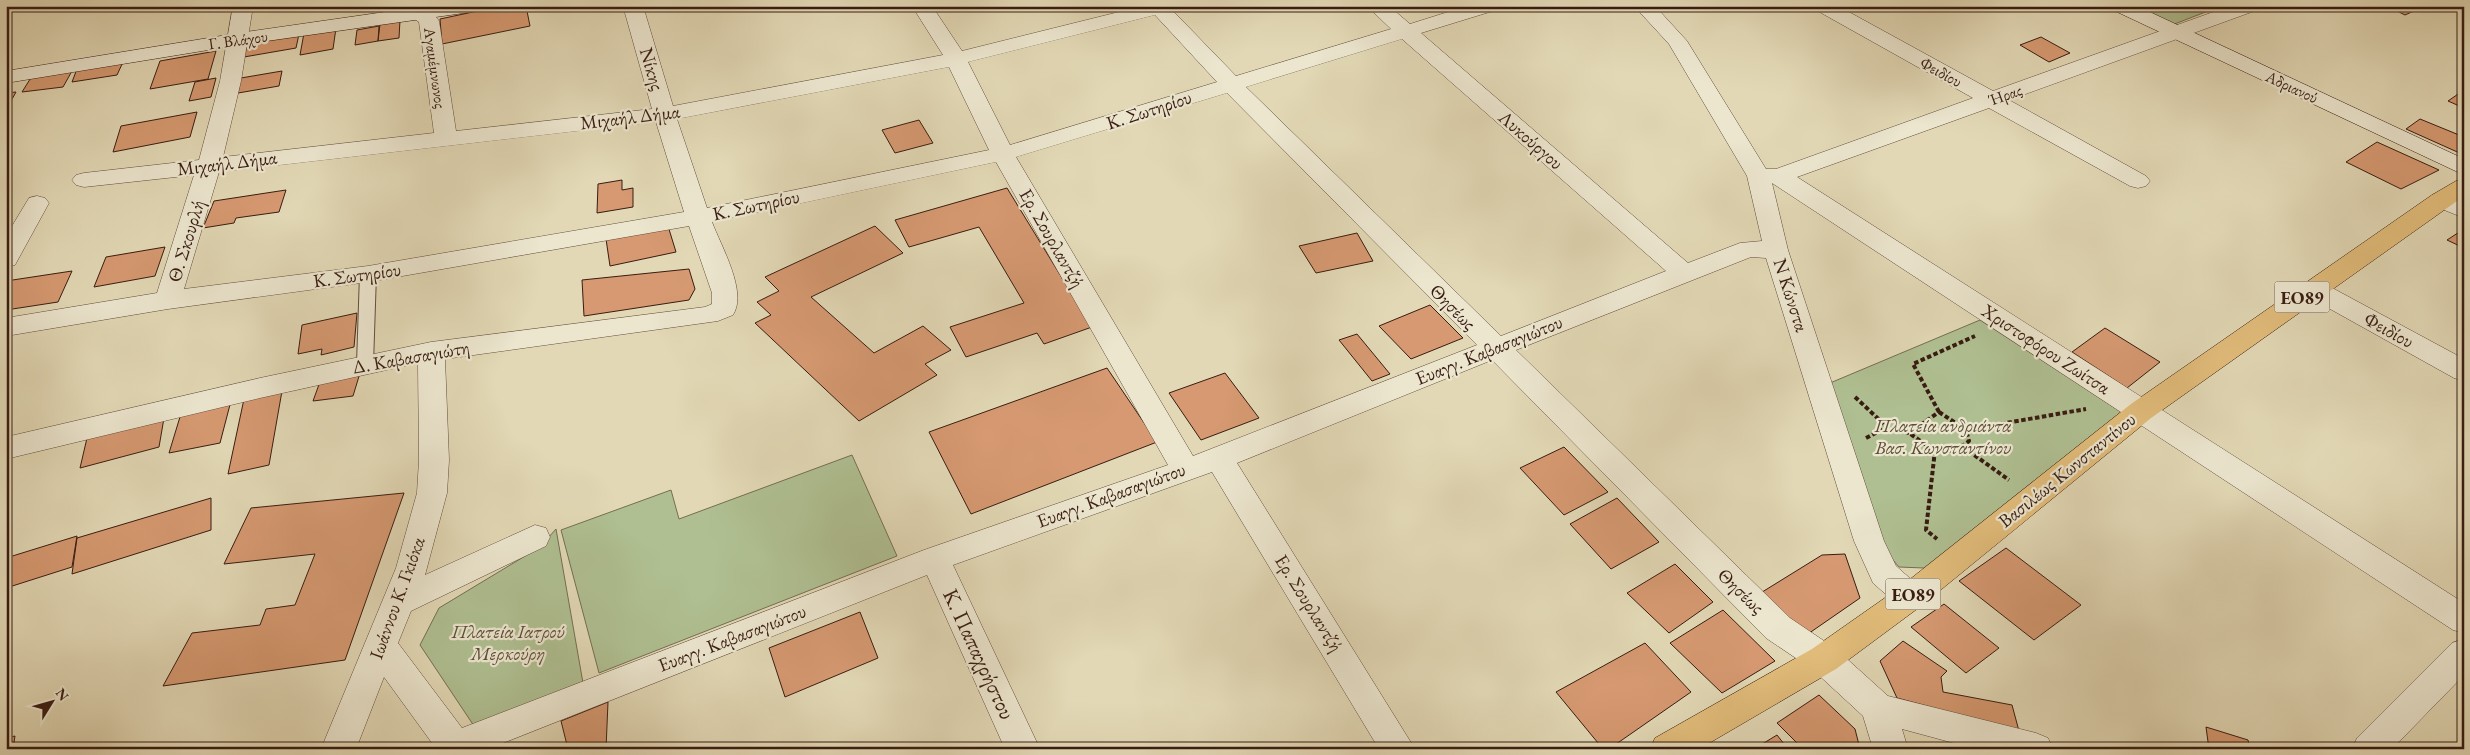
<svg xmlns="http://www.w3.org/2000/svg" width="2470" height="755" viewBox="0 0 2470 755" font-family="'EB Garamond',serif">
<style>
.green{fill:#afbf91;stroke:#746e52}
.building{fill:#d69971;stroke:#381c12}
.lines{fill:none;stroke-linecap:round;stroke-linejoin:round}
.lane-casing{stroke:#624b3b;stroke-width:2}
.street-casing{stroke:#624b3b;stroke-width:1}
.secondary-casing{stroke:#381c12;stroke-width:1}
.primary-casing{stroke:#381c12;stroke-width:1}
.path{stroke:#381c12;stroke-width:4;stroke-dasharray:4.5 2.5;stroke-linecap:butt}
.lane{fill:#ece6cf;fill-rule:evenodd}
.street{fill:#ece6cf;fill-rule:evenodd}
.secondary{fill:#ece6cf;fill-rule:evenodd}
.primary{fill:#e1bc7a;fill-rule:evenodd}
.labels{text-anchor:middle;dominant-baseline:central;stroke-width:4.5;stroke-linejoin:round;paint-order:stroke}
.far-street-label{font-size:16px;fill:#381c12;stroke:#ece6cf}
.shield{fill:#ece6cf;stroke:#6e594b;stroke-width:1}
.shield-label{font-size:18px;font-weight:bold;fill:#381c12}
.street-label{font-size:19px;fill:#381c12;stroke:#ece6cf}
.park-label{font-size:19px;font-style:italic;fill:#5c4d38;stroke:#ece6cf}
.near-street-label{font-size:22px;fill:#381c12;stroke:#ece6cf}
</style>
<rect width="100%" height="100%" fill="#e2d8b5"/>
<filter id="stains"><feTurbulence type="fractalNoise" baseFrequency=".004" numOctaves="4"/><feColorMatrix values="0 0 0 0 .2 0 0 0 0 .09 0 0 0 0 .02 0 0 0 .5 -.17"/></filter>
<radialGradient id="worn" r=".72"><stop offset=".6" stop-color="#630" stop-opacity="0"/><stop offset="1" stop-color="#630" stop-opacity=".3"/></radialGradient>
<!-- green -->
<path class="green" d="M 2131,6 L 2198,6 L 2208,11 L 2172,25 Z
M 1980,320 L 2121,412 L 1924,568 L 1899,567 L 1882,547 L 1830,383 Z
M 852,455 L 897,556 L 599,673 L 561,530 L 671,490 L 679,519 Z
M 556,529 L 583,683 L 474,726 L 420,645 L 439,608 L 540,547 Z"/>
<!-- building -->
<path class="building" d="M 501,6 L 526,6 L 530,26 L 442,44 L 440,19 Z
M 2387,6 L 2425,6 L 2405,15 Z
M 400,20 L 399,38 L 378,41 L 380,24 Z
M 379,26 L 378,41 L 355,45 L 357,30 Z
M 336,28 L 333,49 L 300,55 L 304,33 Z
M 299,34 L 296,48 L 244,57 L 248,42 Z
M 2041,37 L 2070,53 L 2049,62 L 2020,45 Z
M 216,51 L 208,79 L 150,89 L 160,61 Z
M 123,62 L 117,75 L 72,82 L 77,69 Z
M 72,71 L 63,87 L 22,92 L 32,76 Z
M 282,71 L 279,86 L 238,93 L 241,78 Z
M 216,78 L 211,97 L 189,101 L 195,82 Z
M 2464,90 L 2464,108 L 2448,101 Z
M 16,92 L 11,101 L 6,102 L 6,93 Z
M 197,112 L 190,137 L 113,152 L 121,126 Z
M 2420,119 L 2464,137 L 2464,155 L 2406,129 Z
M 919,120 L 933,143 L 895,153 L 882,130 Z
M 2377,142 L 2439,170 L 2401,189 L 2346,162 Z
M 622,180 L 622,190 L 633,188 L 633,207 L 597,213 L 598,184 Z
M 1007,188 L 1092,327 L 1044,344 L 1037,333 L 966,357 L 950,327 L 1024,303 L 979,227 L 909,247 L 895,220 Z
M 286,190 L 279,212 L 236,218 L 234,223 L 203,228 L 214,201 Z
M 668,226 L 676,252 L 610,266 L 606,239 Z
M 875,226 L 903,253 L 811,297 L 874,353 L 923,326 L 951,350 L 925,364 L 937,375 L 859,421 L 755,323 L 771,315 L 757,302 L 779,291 L 765,277 Z
M 2464,229 L 2464,248 L 2447,240 Z
M 1357,233 L 1373,261 L 1316,273 L 1299,246 Z
M 165,247 L 155,276 L 94,287 L 106,257 Z
M 689,269 L 695,289 L 689,300 L 584,316 L 582,280 Z
M 72,271 L 58,302 L 6,310 L 6,281 Z
M 1430,305 L 1463,338 L 1411,359 L 1379,326 Z
M 357,313 L 354,347 L 321,355 L 322,349 L 298,354 L 302,325 Z
M 2105,328 L 2160,362 L 2127,388 L 2072,352 Z
M 1357,334 L 1390,374 L 1372,381 L 1339,340 Z
M 1107,368 L 1157,442 L 971,514 L 929,432 Z
M 360,373 L 353,396 L 313,401 L 321,379 Z
M 1225,373 L 1259,418 L 1201,440 L 1169,393 Z
M 282,391 L 269,465 L 228,474 L 244,399 Z
M 232,397 L 220,443 L 169,453 L 183,407 Z
M 164,418 L 159,447 L 80,468 L 87,438 Z
M 1564,447 L 1608,492 L 1564,515 L 1520,468 Z
M 404,493 L 345,660 L 163,686 L 192,633 L 260,625 L 266,609 L 295,605 L 315,554 L 224,564 L 251,508 Z
M 211,498 L 211,530 L 72,574 L 77,538 Z
M 1617,498 L 1659,542 L 1611,569 L 1570,524 Z
M 77,536 L 72,567 L 6,588 L 6,558 Z
M 2006,548 L 2081,605 L 2034,640 L 1959,581 Z
M 1845,554 L 1860,598 L 1805,636 L 1759,594 L 1822,555 Z
M 1675,564 L 1713,602 L 1669,633 L 1627,593 Z
M 1944,604 L 1999,648 L 1966,673 L 1911,627 Z
M 1723,610 L 1775,661 L 1722,693 L 1670,643 Z
M 860,612 L 878,658 L 785,697 L 769,648 Z
M 1903,641 L 1947,671 L 1941,677 L 1943,692 L 2012,705 L 2019,731 L 1897,698 L 1880,661 Z
M 1645,643 L 1691,692 L 1609,749 L 1603,749 L 1556,692 Z
M 1819,695 L 1855,729 L 1860,749 L 1803,749 L 1777,723 Z
M 608,702 L 606,749 L 568,749 L 561,721 Z
M 2206,727 L 2248,740 L 2250,749 L 2209,749 Z
M 1777,735 L 1788,749 L 1754,749 Z
M 15,736 L 13,749 L 6,749 L 6,738 Z"/>
<g class="lines">
<defs>
<path id="lane" d="M 368,269 L 376,274 L 373,364 L 371,368 L 359,368 L 357,364 L 360,274 Z"/>
<path id="street" d="M 233,6 L 253,6 L 241,81 L 223,157 L 434,133 L 419,22 L 407,14 L 404,6 C 421,6 429,6 439,21 L 456,131 L 652,109 L 623,6 L 643,6 L 673,106 L 943,55 L 912,6 L 932,6 L 962,51 L 1143,6 L 1178,6 L 1173,11 L 1236,76 L 1391,29 L 1367,6 L 1389,6 L 1410,24 L 1467,6 L 1499,6 L 1496,10 L 1421,33 L 1688,263 L 1740,243 L 1762,241 L 1747,176 L 1669,44 L 1634,6 L 1655,6 L 1687,41 L 1766,169 L 1776,169 L 1973,98 L 1816,10 L 1813,6 L 1838,6 L 1993,91 L 2230,6 L 2260,6 L 2257,10 L 2009,100 L 2146,176 L 2150,181 L 2146,186 L 2138,188 L 2130,186 L 1989,108 L 1797,177 L 2464,603 L 2464,633 L 2453,630 L 1772,183 L 1788,250 L 1884,541 L 1896,566 L 1921,588 L 1926,597 L 1921,606 L 1910,610 L 1899,606 L 1873,583 L 1854,541 L 1766,258 L 1751,257 L 1516,350 L 1790,618 L 1836,649 L 1888,696 L 2036,733 L 2048,738 L 2053,749 L 1976,749 L 1902,729 L 1908,749 L 1873,749 L 1863,716 L 1812,669 L 1766,638 L 1492,360 L 1237,463 L 1415,749 L 1379,749 L 1212,472 L 953,565 L 1040,749 L 1005,749 L 927,575 L 488,749 L 430,749 L 432,743 L 384,677 L 356,749 L 321,749 L 396,568 L 417,493 L 419,460 L 418,363 L 260,398 L 6,459 L 6,437 L 260,378 L 431,342 L 705,307 L 712,304 L 712,293 L 689,226 L 368,282 L 168,309 L 6,336 L 6,318 L 157,293 L 194,175 L 84,187 L 76,185 L 72,180 L 76,175 L 84,173 L 199,160 L 220,81 ZM 1155,15 L 1217,82 L 1010,145 L 968,62 ZM 1402,39 L 1666,271 L 1501,336 L 1246,87 ZM 949,67 L 989,150 L 707,208 L 677,119 ZM 1227,93 L 1477,345 L 1193,456 L 1016,157 ZM 656,122 L 684,212 L 368,266 L 184,289 L 219,172 ZM 996,162 L 1168,465 L 924,550 L 462,728 L 398,643 L 411,611 L 546,546 L 550,537 L 546,528 L 535,525 L 425,575 L 447,493 L 449,460 L 445,359 L 718,321 L 733,315 C 748,292 721,246 712,222 Z
M 2440,193 L 2464,202 L 2464,218 L 2432,205 L 2428,200 L 2432,195 Z
M 37,196 L 45,198 L 49,203 L 15,265 L 6,267 L 6,236 L 29,198 Z
M 2314,280 L 2323,283 L 2464,359 L 2464,381 L 2454,378 L 2305,295 L 2301,289 L 2305,283 Z
M 2464,639 L 2464,675 L 2392,749 L 2352,749 L 2357,738 L 2452,643 Z"/>
<path id="secondary" d="M 427,6 L 481,6 L 478,10 L 471,12 L 239,45 L 6,83 L 6,71 L 239,33 Z
M 2110,6 L 2137,6 L 2464,159 L 2464,175 L 2113,10 Z"/>
<path id="primary" d="M 2464,179 L 2464,196 L 2151,418 L 1921,606 L 1836,669 L 1699,749 L 1650,749 L 1655,738 L 1812,649 L 1899,588 L 2131,404 L 2432,195 L 2456,181 Z"/>
</defs>
<!-- lane casing -->
<use href="#lane" class="lane-casing"/>
<!-- street casing -->
<use href="#street" class="street-casing"/>
<!-- secondary casing -->
<use href="#secondary" class="secondary-casing"/>
<!-- primary casing -->
<use href="#primary" class="primary-casing"/>
<!-- path -->
<path class="path" d="M 1855,397 L 1887,427
M 1939,412 L 1966,430 L 1969,441 C 1944,461 1932,449 1909,433 Z
M 1939,412 L 1913,364 L 1975,336
M 1966,430 L 2086,409
M 1866,438 L 1887,427 L 1909,433
M 1963,447 L 2009,480
M 1935,450 L 1926,530 L 1937,539"/>
<!-- lane -->
<use href="#lane" class="lane"/>
<!-- street -->
<use href="#street" class="street"/>
<!-- secondary -->
<use href="#secondary" class="secondary"/>
<!-- primary -->
<use href="#primary" class="primary"/>
</g>
<g class="labels">
<!-- far-street labels -->
<g class="far-street-label">
<text transform="translate(238 40) rotate(-8)">Γ. Βλάχου</text>
<text transform="translate(435 68) rotate(82)">Αγαμέμνωνος</text>
<text transform="translate(1941 72) rotate(29)">Φειδίου</text>
<text transform="translate(2292 87) rotate(25)">Αδριανού</text>
<text transform="translate(2005 95) rotate(-20)">Ήρας</text>
</g>
<!-- shield labels -->
<g class="shield">
<rect x="2274.5" y="281.5" width="55" height="31" rx="4"/>
<rect x="1885.5" y="578.5" width="55" height="31" rx="4"/>
</g>
<g class="shield-label">
<text x="2302" y="297">ΕΟ89</text>
<text x="1913" y="594">ΕΟ89</text>
</g>
<!-- street labels -->
<g class="street-label">
<text transform="translate(652 69) rotate(73)">Νίκης</text>
<text transform="translate(1149 110) rotate(-18)">Κ. Σωτηρίου</text>
<text transform="translate(630 117) rotate(-7)">Μιχαήλ Δήμα</text>
<text transform="translate(1531 140) rotate(41)">Λυκούργου</text>
<text transform="translate(227 163) rotate(-7)">Μιχαήλ Δήμα</text>
<text transform="translate(756 205) rotate(-12)">Κ. Σωτηρίου</text>
<text transform="translate(1052 238) rotate(60)">Ερ. Σουρλαντζή</text>
<text transform="translate(186 241) rotate(-73)">Θ. Σκουρλή</text>
<text transform="translate(357 275) rotate(-8)">Κ. Σωτηρίου</text>
<text transform="translate(1791 295) rotate(72)">Ν Κώνστα</text>
<text transform="translate(1453 307) rotate(45)">Θησέως</text>
<text transform="translate(2389 330) rotate(29)">Φειδίου</text>
<text transform="translate(2046 349) rotate(33)">Χριστοφόρου Ζωίτσα</text>
<text transform="translate(1489 350) rotate(-22)">Ευαγγ. Καβασαγιώτου</text>
<text transform="translate(411 357) rotate(-10)">Δ. Καβασαγιώτη</text>
<text transform="translate(2067 470) rotate(-39)">Βασιλέως Κωνσταντίνου</text>
<text transform="translate(1111 495) rotate(-20)">Ευαγγ. Καβασαγιώτου</text>
<text transform="translate(1741 591) rotate(44)">Θησέως</text>
<text transform="translate(397 598) rotate(-70)">Ιωάννου Κ. Γκιόκα</text>
<text transform="translate(1309 603) rotate(58)">Ερ. Σουρλαντζή</text>
<text transform="translate(732 638) rotate(-21)">Ευαγγ. Καβασαγιώτου</text>
</g>
<!-- park labels -->
<g class="park-label">
<text x="1943" y="425">Πλατεία ανδριάντα<tspan x="1943" dy="22">Βασ. Κωνσταντίνου</tspan></text>
<text x="508" y="631">Πλατεία Ιατρού<tspan x="508" dy="22">Μερκούρη</tspan></text>
</g>
<!-- near-street labels -->
<g class="near-street-label">
<text transform="translate(979 654) rotate(65)">Κ. Παπαχρήστου</text>
</g>
</g>
<!-- margin -->
<rect width="2470" height="755" fill="none" stroke="#e2d8b5" stroke-width="25"/>
<rect x="8" y="8" width="2455" height="740" fill="none" stroke="#381c12" stroke-width="2.5"/>
<rect x="12" y="12" width="2445" height="730" fill="none" stroke="#381c12"/>
<!-- north arrow -->
<g transform="translate(52 702) rotate(53)" stroke="#ece6cf" stroke-width="4" paint-order="stroke">
<path d="M0-4L9 19L0 12L-9 19Z" fill="#381c12"/>
<text y="-8" font-size="14" font-weight="bold" text-anchor="middle" fill="#381c12">N</text>
</g>
<rect width="100%" height="100%" filter="url(#stains)"/>
<rect width="100%" height="100%" fill="url(#worn)"/>
</svg>
